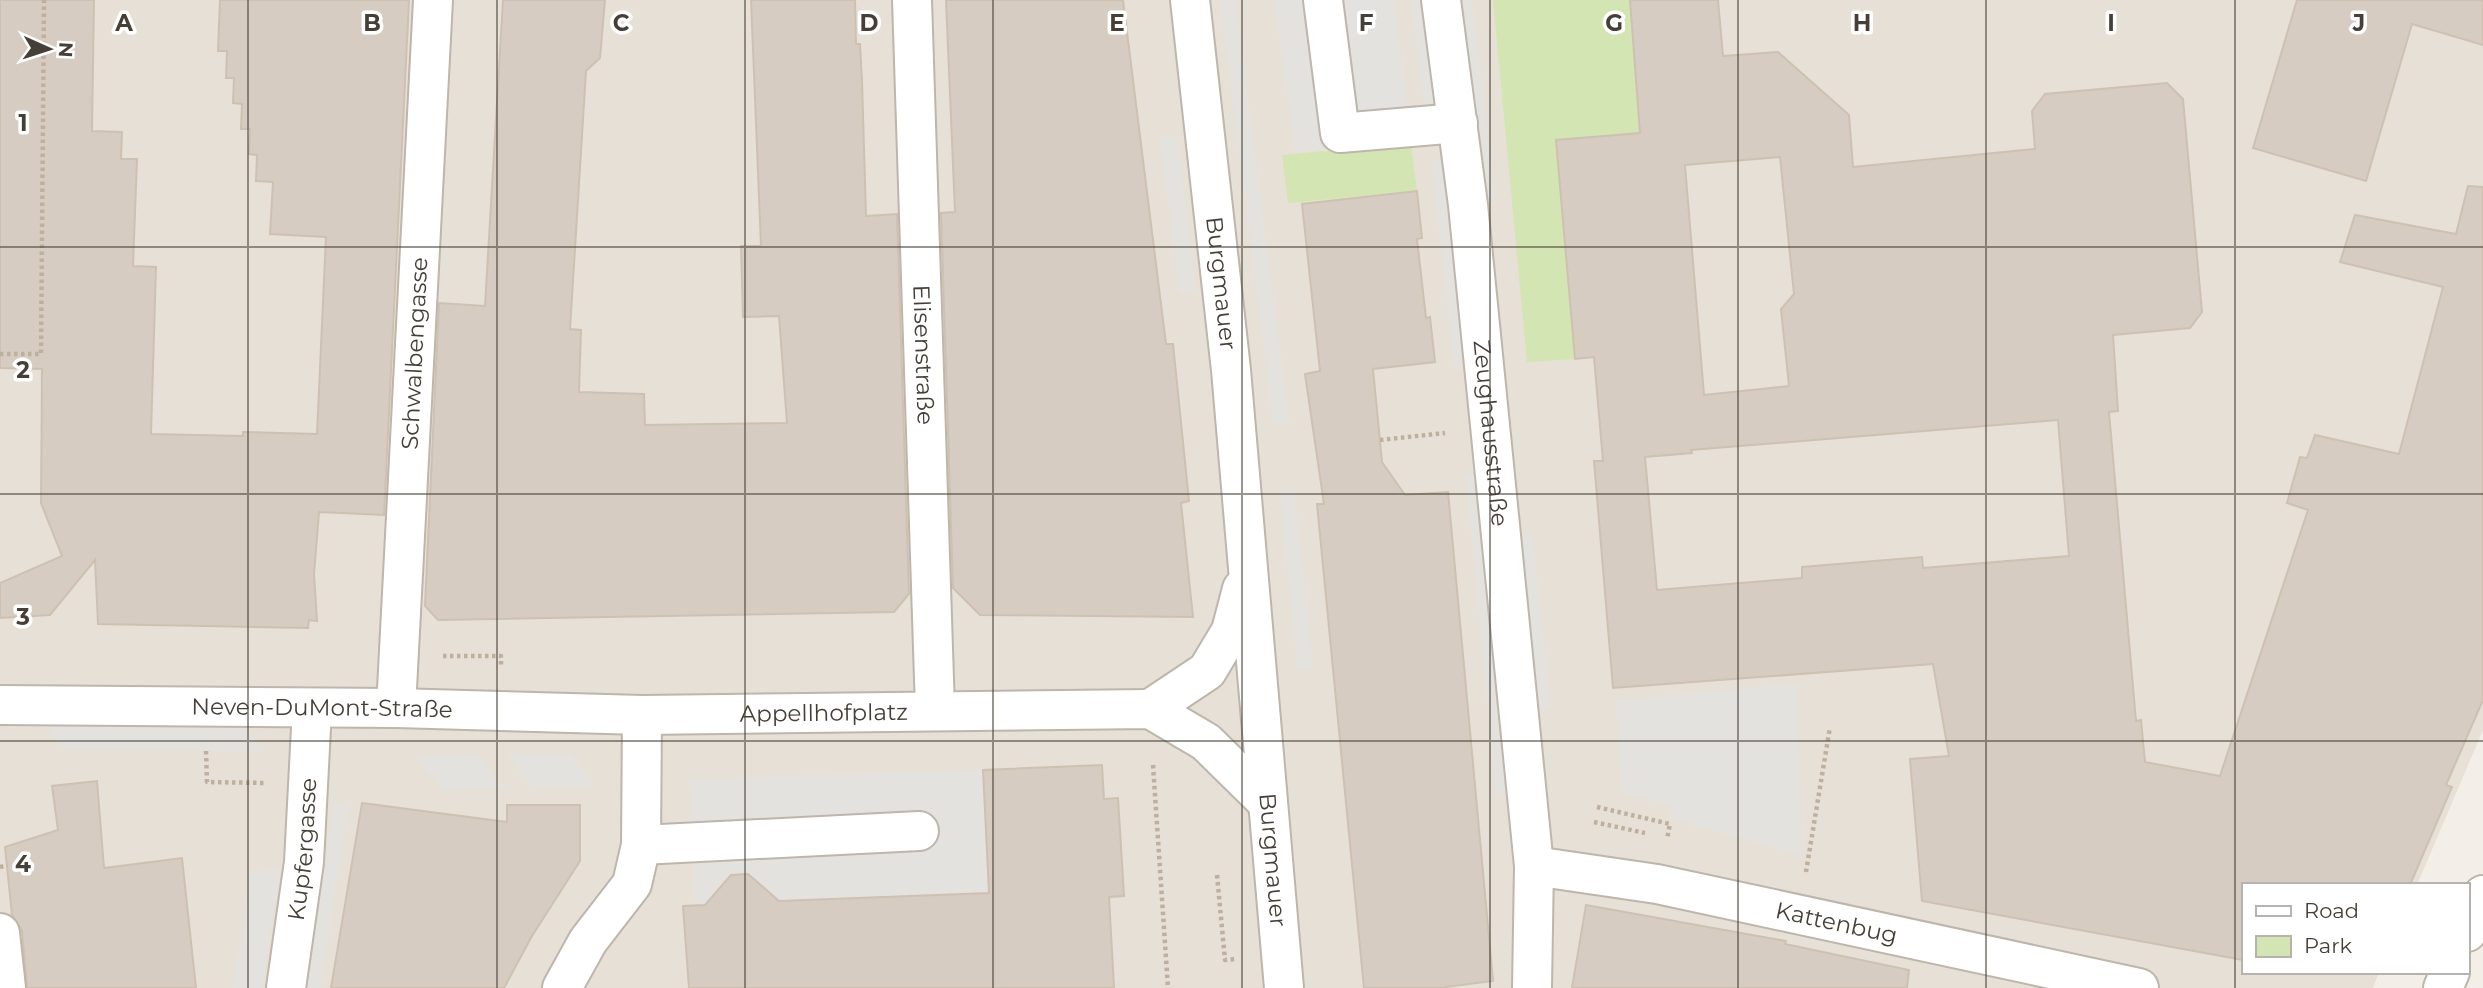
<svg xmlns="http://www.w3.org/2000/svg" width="2483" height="988" viewBox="0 0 2483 988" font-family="Montserrat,sans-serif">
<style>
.residential{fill:#e7e0d6}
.green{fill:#d3e5b3}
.parking{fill:#e4e2df}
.building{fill:#d7ccc1;stroke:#cec1b2;stroke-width:2;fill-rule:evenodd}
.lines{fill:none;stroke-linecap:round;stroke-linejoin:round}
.minor-casing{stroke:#beb5ab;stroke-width:42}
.path{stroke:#bfb09d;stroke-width:4.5;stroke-dasharray:3.5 3.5;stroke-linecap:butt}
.minor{stroke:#fff;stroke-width:38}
.grid{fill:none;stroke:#463f37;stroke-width:2;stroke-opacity:0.55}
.labels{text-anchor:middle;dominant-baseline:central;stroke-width:7;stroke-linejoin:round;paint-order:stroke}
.street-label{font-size:23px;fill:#463f37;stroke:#fff}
.grid-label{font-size:23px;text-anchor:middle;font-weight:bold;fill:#463f37;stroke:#fff;stroke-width:7;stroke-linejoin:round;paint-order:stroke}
</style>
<rect width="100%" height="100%" fill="#f3efe8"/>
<!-- residential -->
<path class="residential" d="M 0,0 L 2483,0 L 2483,730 L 2417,885 L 2243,885 L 2243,972 L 2379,972 L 2373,988 L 0,988 Z"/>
<!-- green -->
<path class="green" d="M 1493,0 L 1630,0 L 1640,133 L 1556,140 L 1575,359 L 1527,362 Z
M 1411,143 L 1417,191 L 1288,203 L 1282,155 Z"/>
<!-- parking -->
<path class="parking" d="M 1220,0 L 1235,0 L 1289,423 L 1274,425 Z
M 1274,0 L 1393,0 L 1411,143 L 1296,153 Z
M 1411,0 L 1425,0 L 1438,107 L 1425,108 Z
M 1457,0 L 1472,0 L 1495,199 L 1480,200 Z
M 1176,135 L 1196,291 L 1180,293 L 1160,138 Z
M 1447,160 L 1469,363 L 1454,365 L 1432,161 Z
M 1480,474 L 1511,792 L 1496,793 L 1466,475 Z
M 1294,489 L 1313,668 L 1298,669 L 1280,491 Z
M 1532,535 L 1551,709 L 1536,711 L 1517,537 Z
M 1797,684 L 1801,855 L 1669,818 L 1672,806 L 1622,792 L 1616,700 Z
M 40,719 L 236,721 L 266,751 L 64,749 Z
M 477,754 L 505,788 L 444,790 L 414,756 Z
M 507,754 L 571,754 L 595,786 L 531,786 Z
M 983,770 L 989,893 L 763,901 L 762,886 L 748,874 L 731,875 L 719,889 L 719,904 L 695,906 L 689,779 Z
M 334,804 L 348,806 L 320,988 L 305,988 Z
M 280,868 L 262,988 L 233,988 L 252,872 Z"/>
<!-- building -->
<path class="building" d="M 0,0 L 94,0 L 92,131 L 122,132 L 121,159 L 137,159 L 133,266 L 156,267 L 151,434 L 243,436 L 243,432 L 317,434 L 326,237 L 270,234 L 273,182 L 256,181 L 257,155 L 249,154 L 250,129 L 241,129 L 242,104 L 233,103 L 234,78 L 226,78 L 227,51 L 218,51 L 220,0 L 409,0 L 384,515 L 319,512 L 314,574 L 317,621 L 309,620 L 308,628 L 98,624 L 95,560 L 50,615 L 0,618 L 0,583 L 62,556 L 41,503 L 42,369 L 0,368 Z
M 503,0 L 605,0 L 600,58 L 586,71 L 570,329 L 581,330 L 579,392 L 644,394 L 645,425 L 787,423 L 779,316 L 743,317 L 741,246 L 761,246 L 751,0 L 855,0 L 856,44 L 860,44 L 862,81 L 866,216 L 897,214 L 909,594 L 894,612 L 438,620 L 425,606 L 439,303 L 485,306 Z
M 946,0 L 1123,0 L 1166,344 L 1173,344 L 1189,501 L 1181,503 L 1193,617 L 980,615 L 953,588 L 941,213 L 955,212 Z
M 1630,0 L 1718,0 L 1723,56 L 1778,52 L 1849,115 L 1853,167 L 2035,149 L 2032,111 L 2045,94 L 2167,83 L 2183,99 L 2202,312 L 2190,328 L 2113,335 L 2118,411 L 2109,412 L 2136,721 L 2141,720 L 2145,762 L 2220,776 L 2308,510 L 2287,503 L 2300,457 L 2307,458 L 2315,435 L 2399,454 L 2443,287 L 2340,262 L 2355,215 L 2456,234 L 2468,186 L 2483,187 L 2483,700 L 2446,785 L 2452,787 L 2410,885 L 2243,885 L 2243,960 L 1922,901 L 1910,759 L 1949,756 L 1933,664 L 1613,688 L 1594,461 L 1603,461 L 1594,357 L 1575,359 L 1556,140 L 1640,133 ZM 1780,157 L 1794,294 L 1781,309 L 1789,386 L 1704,395 L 1685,165 ZM 2058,420 L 2069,556 L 1923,568 L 1922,557 L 1802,567 L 1802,578 L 1657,590 L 1645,457 L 1692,453 L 1691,450 Z
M 2297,0 L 2483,0 L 2483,45 L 2412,24 L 2366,181 L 2253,148 Z
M 1417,191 L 1422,238 L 1417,239 L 1426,318 L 1430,317 L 1435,362 L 1373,369 L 1382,462 L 1405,495 L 1448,492 L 1493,981 L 1438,988 L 1364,988 L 1317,504 L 1324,504 L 1305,374 L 1320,371 L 1302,204 Z
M 1102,765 L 1104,799 L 1118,798 L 1124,896 L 1109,897 L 1114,988 L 689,988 L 683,906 L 705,905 L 731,875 L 748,874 L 779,901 L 989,893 L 983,770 Z
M 97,781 L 104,868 L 182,858 L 196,988 L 27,988 L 22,931 L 12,915 L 5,847 L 58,830 L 52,786 Z
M 362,803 L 507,822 L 507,805 L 580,805 L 580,861 L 532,936 L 504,988 L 331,988 Z
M 1586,905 L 1786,941 L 1785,944 L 1909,970 L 1907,988 L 1572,988 Z"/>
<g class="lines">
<defs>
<g id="minor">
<path id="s1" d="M 912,0 L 935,710"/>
<path id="s2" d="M 1190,0 L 1231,370 L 1284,988"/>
<path d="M 1323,0 L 1340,133 L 1458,123"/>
<path id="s3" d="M 1441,0 L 1468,205 L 1534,866 L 1532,988"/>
<path id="s4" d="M 0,705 L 396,708 L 642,715 L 1150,709 L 1206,742 L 1267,802"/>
<path id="s5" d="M 396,708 L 433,0"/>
<path d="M 1150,709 L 1207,671 L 1231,631 L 1242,589"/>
<path d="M 641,845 L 919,831"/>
<path id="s6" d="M 1534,866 L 1657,884 L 2139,988"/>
<path d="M 2467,932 L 2483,895"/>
<path d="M 0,933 L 6,988"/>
<path id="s7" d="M 286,988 L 304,862 L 312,709"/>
<path d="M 562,988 L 588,941 L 632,884 L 641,845 L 642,715"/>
<path d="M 2443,988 L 2450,972"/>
</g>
</defs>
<!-- minor casing -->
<use href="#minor" class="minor-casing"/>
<!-- path -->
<path class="path" d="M 0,354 L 41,354 L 44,0
M 1380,440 L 1445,433
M 443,656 L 501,656 L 501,667
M 206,751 L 207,782 L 264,783
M 1153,765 L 1168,988
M 1597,807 L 1670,824 L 1667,839
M 1594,822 L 1645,833
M 0,867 L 7,865
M 1806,872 L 1830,727
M 1217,875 L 1225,960 L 1236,959"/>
<!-- minor -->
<use href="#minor" class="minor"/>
</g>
<!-- grid -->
<path class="grid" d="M 248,0 L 248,988M 497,0 L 497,988M 745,0 L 745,988M 993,0 L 993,988M 1242,0 L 1242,988M 1490,0 L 1490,988M 1738,0 L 1738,988M 1986,0 L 1986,988M 2235,0 L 2235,988M 0,247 L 2483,247M 0,494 L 2483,494M 0,741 L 2483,741"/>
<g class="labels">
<!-- street labels -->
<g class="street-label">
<text stroke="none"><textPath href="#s2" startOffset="285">Burgmauer</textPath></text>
<text stroke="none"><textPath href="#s5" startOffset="355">Schwalbengasse</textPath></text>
<text stroke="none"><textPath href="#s1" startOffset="355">Elisenstraße</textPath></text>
<text stroke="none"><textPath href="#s3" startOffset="436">Zeughausstraße</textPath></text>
<text stroke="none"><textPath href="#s4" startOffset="322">Neven-DuMont-Straße</textPath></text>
<text stroke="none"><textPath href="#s4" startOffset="824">Appellhofplatz</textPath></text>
<text stroke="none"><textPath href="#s7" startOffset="140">Kupfergasse</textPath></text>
<text stroke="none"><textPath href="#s2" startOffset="864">Burgmauer</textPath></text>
<text stroke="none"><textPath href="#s6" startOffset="308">Kattenbug</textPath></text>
</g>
</g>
<g class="grid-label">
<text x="124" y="31">A</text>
<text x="372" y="31">B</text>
<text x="621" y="31">C</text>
<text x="869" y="31">D</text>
<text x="1117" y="31">E</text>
<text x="1366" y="31">F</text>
<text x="1614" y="31">G</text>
<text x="1862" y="31">H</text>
<text x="2111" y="31">I</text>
<text x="2359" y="31">J</text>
<text x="23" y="131">1</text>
<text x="23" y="378">2</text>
<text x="23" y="625">3</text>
<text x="23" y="872">4</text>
</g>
<!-- legend -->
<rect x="2242" y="883" width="228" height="91" fill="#ffffff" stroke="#b5b2af" stroke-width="2"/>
<rect x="2256" y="906" width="35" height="10" fill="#ffffff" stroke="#b5b2af" stroke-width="2"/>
<text x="2304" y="918" font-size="21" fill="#463f37">Road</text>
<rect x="2256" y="936" width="35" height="21" fill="#d3e5b3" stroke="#b5b2af" stroke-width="2"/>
<text x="2304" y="953" font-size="21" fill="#463f37">Park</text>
<!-- north arrow -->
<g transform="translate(49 49) rotate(93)" stroke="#ffffff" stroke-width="5" paint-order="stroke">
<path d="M0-5L12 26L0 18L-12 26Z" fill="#463f37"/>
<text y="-10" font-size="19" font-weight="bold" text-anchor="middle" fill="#463f37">N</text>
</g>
</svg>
